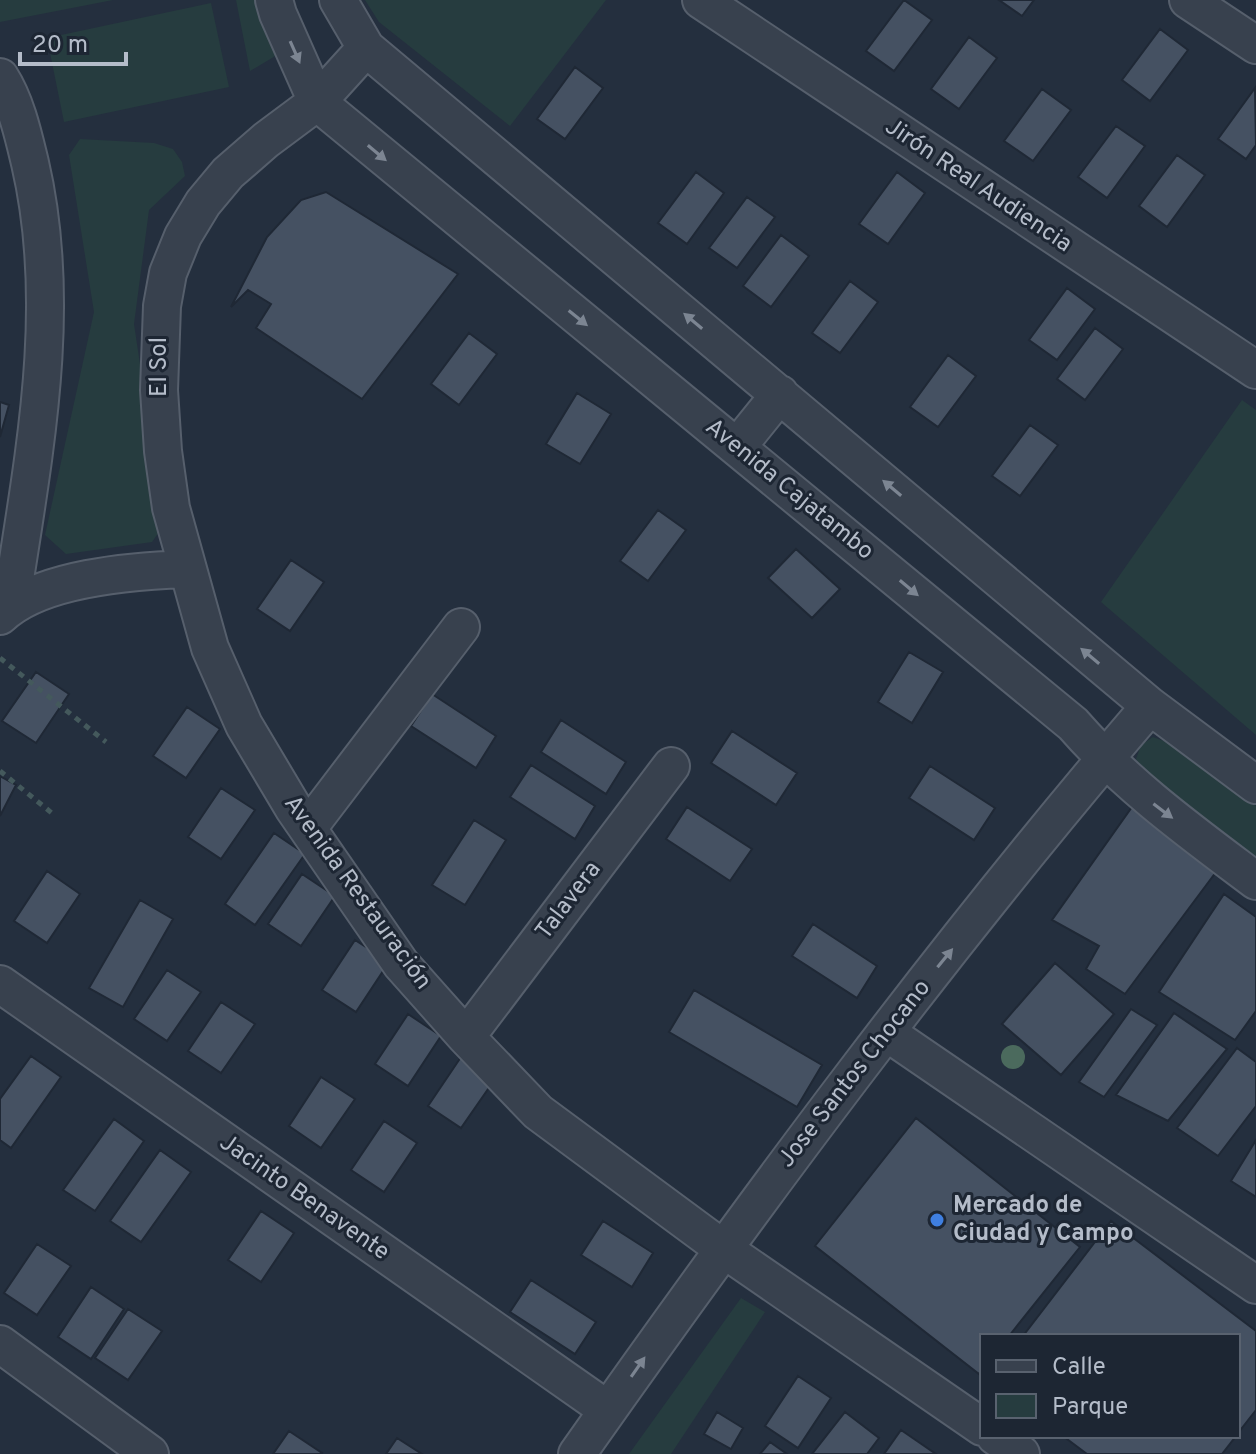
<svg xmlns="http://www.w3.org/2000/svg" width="1256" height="1454" viewBox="0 0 1256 1454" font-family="Overpass,sans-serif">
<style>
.green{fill:#263c3f}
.building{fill:#455162;stroke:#1f2835;stroke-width:2}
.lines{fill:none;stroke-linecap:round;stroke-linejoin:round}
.minor-casing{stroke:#565f6c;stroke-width:40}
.path{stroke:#44595c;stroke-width:5;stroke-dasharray:6 6;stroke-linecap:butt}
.minor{stroke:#38414e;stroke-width:36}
.tree{fill:#4b6a5d}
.oneway{fill:#7c8592}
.shop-dot{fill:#3f7fe0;stroke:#1d2633;stroke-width:3}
.labels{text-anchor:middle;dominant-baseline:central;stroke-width:6;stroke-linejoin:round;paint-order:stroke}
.street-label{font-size:24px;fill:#b4bcc9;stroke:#1d2633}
.poi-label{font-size:24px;font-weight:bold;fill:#b4bcc9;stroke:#1d2633;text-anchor:start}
</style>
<rect width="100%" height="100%" fill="#242f3e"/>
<!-- green -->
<path class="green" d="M 0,0 L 113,0 L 0,22 Z
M 236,0 L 259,0 L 277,55 L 250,71 Z
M 365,0 L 606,0 L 510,126 L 379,22 Z
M 211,3 L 229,87 L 64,122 L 47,38 Z
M 80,139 L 154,143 L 173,149 L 182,162 L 185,176 L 149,210 L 134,324 L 164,525 L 152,542 L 66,554 L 45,535 L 94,312 L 69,155 Z
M 1242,400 L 1256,410 L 1256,735 L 1101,602 Z
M 1153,737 L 1172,744 L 1256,806 L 1256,860 C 1225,836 1153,791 1136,759 L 1141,745 Z
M 741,1298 L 765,1312 L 671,1454 L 629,1454 Z"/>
<!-- building -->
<path class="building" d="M 904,0 L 932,20 L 894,71 L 866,51 Z
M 999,0 L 1034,0 L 1022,16 Z
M 1160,29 L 1188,50 L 1150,101 L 1122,80 Z
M 969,37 L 997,58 L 959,109 L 931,89 Z
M 575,67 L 603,88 L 565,139 L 537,119 Z
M 1255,88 L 1256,145 L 1246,159 L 1218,139 Z
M 1042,89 L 1071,110 L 1033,161 L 1004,141 Z
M 1116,126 L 1145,146 L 1107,198 L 1078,177 Z
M 1177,155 L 1205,175 L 1167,227 L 1139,206 Z
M 696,172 L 724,193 L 687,244 L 658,223 Z
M 897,172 L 925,193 L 888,244 L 859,224 Z
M 326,192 L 458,274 L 362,399 L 256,328 L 271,304 L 248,290 L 231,307 L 267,237 L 301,200 Z
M 747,197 L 775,217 L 737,268 L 709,248 Z
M 781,235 L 809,256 L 771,307 L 743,286 Z
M 850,281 L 878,302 L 840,353 L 812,333 Z
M 1067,288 L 1095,309 L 1057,360 L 1029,340 Z
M 1095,328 L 1123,349 L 1085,400 L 1057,379 Z
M 469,333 L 497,354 L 459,405 L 431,384 Z
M 948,355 L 976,376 L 938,427 L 910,407 Z
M 577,393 L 611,414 L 580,464 L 546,444 Z
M 0,402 L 9,405 L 0,437 Z
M 1030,425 L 1058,445 L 1020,496 L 992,476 Z
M 658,510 L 686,530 L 648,581 L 620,561 Z
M 796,549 L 840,589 L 812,618 L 768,578 Z
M 291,560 L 324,582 L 290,631 L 257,609 Z
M 909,652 L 943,672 L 912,723 L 878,702 Z
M 36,672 L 69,694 L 36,743 L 2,721 Z
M 432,694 L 496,736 L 476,768 L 411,726 Z
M 187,707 L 220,729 L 186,778 L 153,756 Z
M 561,720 L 626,762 L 606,794 L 541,752 Z
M 732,731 L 797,773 L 776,805 L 711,763 Z
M 531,765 L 595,806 L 575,839 L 510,797 Z
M 930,766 L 995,808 L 974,840 L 909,798 Z
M 0,776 L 16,785 L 0,816 Z
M 221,788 L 255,810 L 221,859 L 188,837 Z
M 687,807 L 752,849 L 730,881 L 666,839 Z
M 1132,807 L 1216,872 L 1125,994 L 1086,969 L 1099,946 L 1052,920 Z
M 474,820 L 506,840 L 465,905 L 432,885 Z
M 274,833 L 305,854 L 255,925 L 225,904 Z
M 47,871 L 80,894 L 47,943 L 14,921 Z
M 302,874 L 335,896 L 301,946 L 268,924 Z
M 1224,894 L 1256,917 L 1256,1011 L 1235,1040 L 1159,992 Z
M 140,900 L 173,919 L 123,1007 L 89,988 Z
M 813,924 L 877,966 L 857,998 L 792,956 Z
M 355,940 L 389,962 L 356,1012 L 322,990 Z
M 1055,963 L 1114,1014 L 1061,1075 L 1002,1024 Z
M 167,970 L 201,992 L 167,1041 L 134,1019 Z
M 694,990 L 822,1065 L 797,1107 L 669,1032 Z
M 221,1002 L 255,1024 L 221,1073 L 188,1051 Z
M 1131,1009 L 1157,1025 L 1104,1097 L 1079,1082 Z
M 1174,1013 L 1227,1049 L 1168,1121 L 1116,1095 Z
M 408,1014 L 441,1036 L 408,1086 L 375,1064 Z
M 1237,1048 L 1256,1062 L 1256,1106 L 1218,1156 L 1177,1128 Z
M 31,1056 L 61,1077 L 11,1148 L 0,1140 L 0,1099 Z
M 461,1057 L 495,1079 L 461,1128 L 428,1106 Z
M 321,1077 L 355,1099 L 321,1148 L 289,1126 Z
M 916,1118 L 1080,1247 L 1009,1336 L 982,1336 L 982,1370 L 979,1374 L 815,1246 Z
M 114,1119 L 144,1141 L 95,1211 L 63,1190 Z
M 384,1121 L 417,1143 L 384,1192 L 351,1170 Z
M 1256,1140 L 1256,1197 L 1231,1181 Z
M 160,1150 L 191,1172 L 141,1242 L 110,1221 Z
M 261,1211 L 294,1233 L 261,1282 L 228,1260 Z
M 603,1221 L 653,1253 L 632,1287 L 581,1255 Z
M 1111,1221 L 1256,1331 L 1256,1410 L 1238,1433 L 1238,1336 L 1023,1336 Z
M 37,1244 L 71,1266 L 37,1315 L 4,1293 Z
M 531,1280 L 596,1322 L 575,1354 L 510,1312 Z
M 91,1287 L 124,1309 L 91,1359 L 58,1337 Z
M 128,1309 L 162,1331 L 128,1380 L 95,1358 Z
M 798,1376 L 831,1398 L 798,1448 L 765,1426 Z
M 717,1412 L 743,1428 L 731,1449 L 704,1434 Z
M 845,1412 L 879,1438 L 867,1454 L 812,1454 Z
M 901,1430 L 936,1454 L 884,1454 Z
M 289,1431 L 322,1453 L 321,1454 L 273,1454 Z
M 1063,1436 L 1236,1436 L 1222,1454 L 1087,1454 Z
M 397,1438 L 422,1454 L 386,1454 Z
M 770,1442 L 787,1454 L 760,1454 Z"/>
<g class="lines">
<defs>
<path id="minor" d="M 274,0 L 278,14 L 317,102 L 1073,724 C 1127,786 1191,832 1256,881
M 338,0 L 366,48 L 1150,706 L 1256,785
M 701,0 L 1256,370
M 1188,0 L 1256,45
M 366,48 L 317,102 L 266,140 L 228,173 L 203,203 L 183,236 L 168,273 L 162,306 L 159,390 L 163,451 L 171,508 L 210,648 L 244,725 L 294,809 L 401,964 L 466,1037 L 538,1112 L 722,1248 L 982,1427
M 0,77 C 16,102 23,134 30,163 C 64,309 33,459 11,605
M 738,446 L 780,394
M 0,616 C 40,578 132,571 186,569
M 308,828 L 461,627
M 0,984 C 203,1126 405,1269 608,1410
M 886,1032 L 1256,1285
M 466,1037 L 671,766
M 0,1344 L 150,1454
M 995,1436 L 1021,1454
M 577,1454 C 758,1197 945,945 1150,706"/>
</defs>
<!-- minor casing -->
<use href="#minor" class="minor-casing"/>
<!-- path -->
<path class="path" d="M 0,658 L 106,742
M 0,771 L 53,814"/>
<!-- minor -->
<use href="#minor" class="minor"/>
</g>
<!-- trees -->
<circle class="tree" cx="1013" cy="1057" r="12"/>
<!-- one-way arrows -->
<defs><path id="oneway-solid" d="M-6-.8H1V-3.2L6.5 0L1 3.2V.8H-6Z" transform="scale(2)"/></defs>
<g class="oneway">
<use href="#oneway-solid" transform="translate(295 52) rotate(66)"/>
<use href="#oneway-solid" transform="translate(377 153) rotate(40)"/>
<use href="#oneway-solid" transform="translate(578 318) rotate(39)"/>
<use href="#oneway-solid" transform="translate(693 321) rotate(-140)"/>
<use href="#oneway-solid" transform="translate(892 488) rotate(-140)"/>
<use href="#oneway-solid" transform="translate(909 588) rotate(40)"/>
<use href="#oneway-solid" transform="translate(1090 656) rotate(-140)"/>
<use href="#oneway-solid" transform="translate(1163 811) rotate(37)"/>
<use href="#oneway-solid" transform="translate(945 958) rotate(-51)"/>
<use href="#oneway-solid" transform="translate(638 1367) rotate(-55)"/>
</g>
<!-- markers -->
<circle class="shop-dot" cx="937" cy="1220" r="8"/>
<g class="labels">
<!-- street labels -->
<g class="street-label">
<text transform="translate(978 186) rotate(34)">Jirón Real Audiencia</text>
<text transform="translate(160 367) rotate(-90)">El Sol</text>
<text transform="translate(789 490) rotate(39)">Avenida Cajatambo</text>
<text transform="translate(357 893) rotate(54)">Avenida Restauración</text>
<text transform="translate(569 901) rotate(-53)">Talavera</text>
<text transform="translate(855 1074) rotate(-52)">Jose Santos Chocano</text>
<text transform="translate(304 1198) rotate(35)">Jacinto Benavente</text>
</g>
<!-- poi labels -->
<g class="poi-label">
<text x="953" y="1206">Mercado de<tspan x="953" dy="28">Ciudad y Campo</tspan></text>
</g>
</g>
<!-- legend -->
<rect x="980" y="1334" width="260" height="104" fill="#1d2633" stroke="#59626f" stroke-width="2"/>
<rect x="996" y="1360" width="40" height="12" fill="#38414e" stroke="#59626f" stroke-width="2"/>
<text x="1052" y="1374" font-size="24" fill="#b4bcc9">Calle</text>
<rect x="996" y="1394" width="40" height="24" fill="#263c3f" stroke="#59626f" stroke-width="2"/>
<text x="1052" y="1414" font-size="24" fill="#b4bcc9">Parque</text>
<!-- scale -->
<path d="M20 52v12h106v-12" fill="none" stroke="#b4bcc9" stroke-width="4"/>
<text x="32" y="52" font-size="24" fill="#b4bcc9" stroke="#1d2633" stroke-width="6" paint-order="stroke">20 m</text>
</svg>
